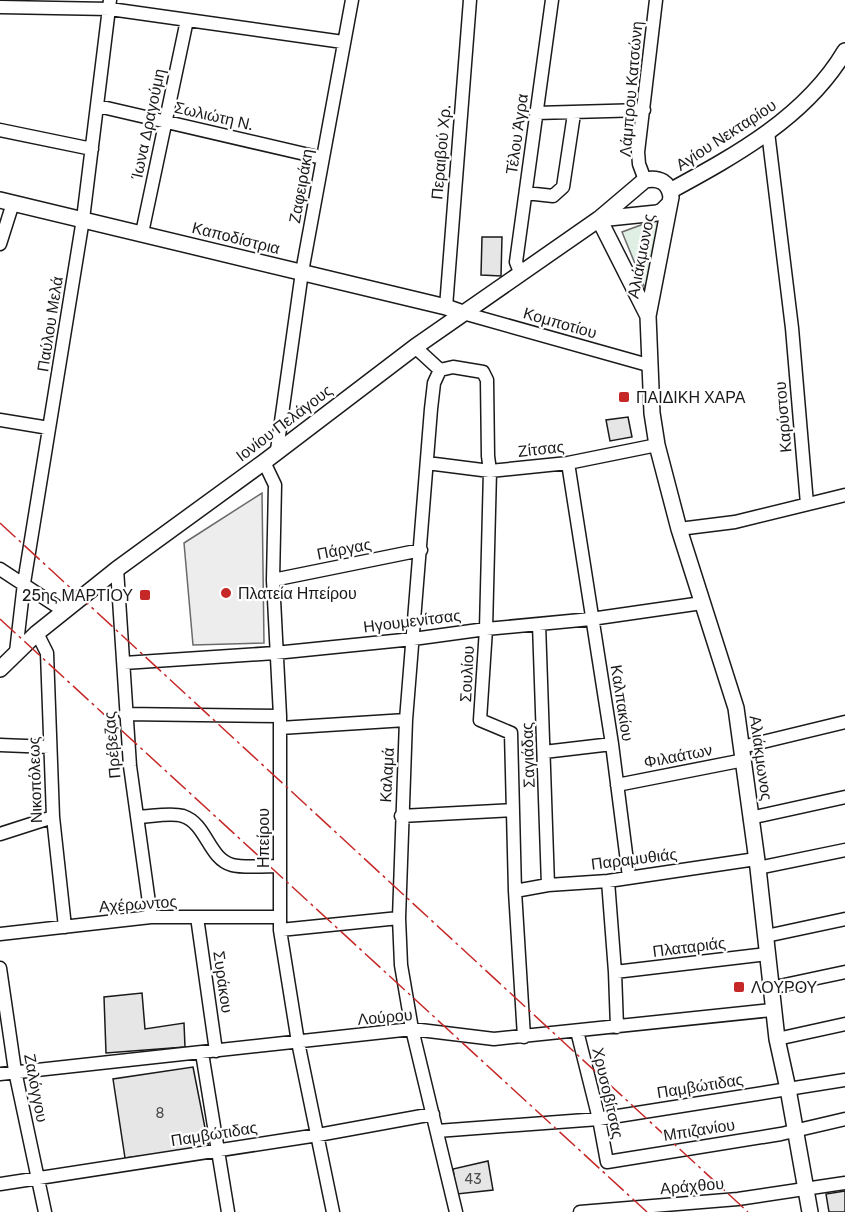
<svg xmlns="http://www.w3.org/2000/svg" width="845" height="1212" viewBox="0 0 845 1212" font-family="Rubik,sans-serif">
<style>
.green{fill:#e0efe3;stroke:#6a6a6a;stroke-width:1.5}
.parking{fill:#ededed;stroke:#6a6a6a;stroke-width:1.5}
.building{fill:#e6e6e6;stroke:#1a1a1a;stroke-width:1.5}
.lines{fill:none;stroke-linecap:round;stroke-linejoin:round}
.minor-casing{stroke:#1a1a1a;stroke-width:15}
.tertiary-casing{stroke:#1a1a1a;stroke-width:18}
.minor{stroke:#fff;stroke-width:12}
.tertiary{stroke:#fff;stroke-width:15}
.power{stroke:#c62828;stroke-width:1.5;stroke-dasharray:21 4.5 3 4.5;stroke-linecap:butt}
.poi-dot{fill:#c62828;stroke:#fff;stroke-width:2}
.labels{text-anchor:middle;dominant-baseline:central;stroke-width:4.5;stroke-linejoin:round;paint-order:stroke}
.number-label{font-size:14px;fill:#4d4d4d}
.street-label{font-size:16px;fill:#1a1a1a;stroke:#fff}
.poi-label{font-size:16px;fill:#1a1a1a;stroke:#fff;text-anchor:start}
</style>
<rect width="100%" height="100%" fill="#fff"/>
<!-- green -->
<path class="green" d="M 660,218 L 656,249 L 645,288 L 622,232 Z"/>
<!-- parking -->
<path class="parking" d="M 262,493 L 264,643 L 193,645 L 184,543 Z"/>
<!-- building -->
<path class="building" d="M 482,237 L 502,237 L 501,276 L 481,275 Z
M 628,417 L 632,437 L 610,441 L 606,420 Z
M 142,993 L 145,1029 L 184,1023 L 185,1047 L 106,1053 L 104,997 Z
M 193,1067 L 209,1148 L 125,1158 L 113,1079 Z
M 488,1161 L 493,1190 L 457,1194 L 453,1169 Z
M 845,1191 L 845,1212 L 829,1212 L 826,1194 Z"/>
<g class="lines">
<defs>
<path id="minor" d="M 0,7 L 110,9 L 343,42
M 98,106 L 322,158
M 536,113 L 644,110
M 0,130 L 92,149
M 768,132 L 792,328 L 807,504
M 645,180 L 639,164 L 638,152 L 656,0
M 526,193 L 553,196 L 563,187 L 574,114
M 142,233 L 187,20
M 0,244 L 13,203
M 520,272 L 516,262 L 552,0
M 446,307 L 470,0
M 463,313 L 648,365
M 415,347 L 440,370 L 434,383 L 431,409 L 406,720 L 399,918 L 401,965 L 412,1029 L 456,1212
M 440,370 L 453,367 L 483,372 L 487,380 L 488,456 L 490,471 L 486,629 L 480,720 L 511,733 L 515,891 L 524,1037
M 0,420 L 49,428
M 277,450 L 302,272 L 352,0
M 264,462 L 275,485 L 273,580 L 280,716 L 280,930 L 298,1042 L 333,1212
M 427,463 L 490,471 L 568,463 L 657,445
M 568,463 L 612,744 L 629,877
M 679,529 L 735,522 L 845,495
M 0,569 L 64,611
M 117,569 L 130,766 L 151,917
M 273,580 L 421,550
M 539,624 L 548,885
M 37,633 L 47,653 L 53,817 L 65,927
M 16,652 L 24,583 L 83,219 L 110,0
M 124,663 L 275,653 L 413,639 L 486,629 L 591,619 L 702,603
M 125,714 L 280,716
M 280,728 L 406,720
M 0,745 L 50,747
M 742,747 L 845,722
M 544,752 L 612,744
M 617,785 L 744,760
M 401,816 L 513,810
M 137,817 C 150,817 170,812 183,816 C 207,824 208,858 232,865 C 242,868 268,866 279,866
M 750,818 L 845,797
M 0,834 L 53,817
M 758,868 L 845,850
M 608,881 L 615,972 L 617,1027
M 515,891 L 548,885 L 608,881 L 756,859
M 197,917 L 216,1051
M 280,930 L 399,918
M 0,934 L 151,917 L 279,917
M 766,936 L 845,919
M 0,968 L 15,1071 L 45,1212
M 615,972 L 767,954
M 770,988 L 845,972
M 577,1031 L 599,1119 L 607,1162 L 781,1134 L 845,1119
M 777,1039 L 845,1024
M 202,1053 L 228,1212
M 0,1074 L 412,1029 L 494,1039 L 772,1010
M 437,1131 L 599,1119 L 845,1080
M 0,1184 L 318,1135 L 433,1114
M 580,1212 L 738,1199 L 845,1183"/>
<path id="tertiary" d="M 670,191 C 736,155 806,117 845,51
M 0,200 L 446,307 L 463,313
M 599,219 L 648,316
M 599,219 L 657,213 L 662,211 L 670,203
M 0,669 L 37,633 L 117,569 L 264,462 L 415,347 L 599,219 L 645,180 C 659,177 669,182 671,197 L 648,316 L 652,413 L 657,445 L 679,529 L 736,708 L 758,868 L 777,1039 L 788,1089 L 810,1212"/>
</defs>
<!-- minor casing -->
<use href="#minor" class="minor-casing"/>
<!-- tertiary casing -->
<use href="#tertiary" class="tertiary-casing"/>
<!-- minor -->
<use href="#minor" class="minor"/>
<!-- tertiary -->
<use href="#tertiary" class="tertiary"/>
<!-- power -->
<path class="power" d="M 0,523 L 748,1212
M 0,619 L 647,1212"/>
</g>
<!-- markers -->
<g class="poi-dot">
<rect x="618" y="391" width="12" height="12" rx="3"/>
<circle cx="226" cy="593" r="6"/>
<rect x="139" y="589" width="12" height="12" rx="3"/>
<rect x="733" y="981" width="12" height="12" rx="3"/>
</g>
<g class="labels">
<!-- number labels -->
<g class="number-label">
<text x="160" y="1113">8</text>
<text x="473" y="1179">43</text>
</g>
<!-- street labels -->
<g class="street-label">
<text transform="translate(631 89) rotate(-85)">Λάμπρου Κατσώνη</text>
<text transform="translate(214 116) rotate(13)">Σωλιώτη Ν.</text>
<text transform="translate(148 124) rotate(-78)">Ίωνα Δραγούμη</text>
<text transform="translate(517 134) rotate(-82)">Τέλου Άγρα</text>
<text transform="translate(726 135) rotate(-33)">Αγίου Νεκταρίου</text>
<text transform="translate(441 152) rotate(-85)">Περαιβού Χρ.</text>
<text transform="translate(301 186) rotate(-80)">Ζαφειράκη</text>
<text transform="translate(236 238) rotate(14)">Καποδίστρια</text>
<text transform="translate(641 256) rotate(-79)">Αλιάκμωνος</text>
<text transform="translate(560 323) rotate(16)">Κομποτίου</text>
<text transform="translate(50 324) rotate(-81)">Παύλου Μελά</text>
<text transform="translate(783 417) rotate(-95)">Καρύστου</text>
<text transform="translate(284 423) rotate(-37)">Ιονίου Πελάγους</text>
<text transform="translate(541 449) rotate(-6)">Ζίτσας</text>
<text transform="translate(344 549) rotate(-11)">Πάργας</text>
<text transform="translate(412 621) rotate(-7)">Ηγουμενίτσας</text>
<text transform="translate(467 674) rotate(-87)">Σουλίου</text>
<text transform="translate(622 703) rotate(81)">Καλπακίου</text>
<text transform="translate(112 745) rotate(-95)">Πρέβεζας</text>
<text transform="translate(528 755) rotate(-92)">Σαγιάδας</text>
<text transform="translate(678 756) rotate(-11)">Φιλαάτων</text>
<text transform="translate(761 758) rotate(82)">Αλιάκμωνος</text>
<text transform="translate(387 775) rotate(-87)">Καλαμά</text>
<text transform="translate(35 780) rotate(-92)">Νικοπόλεως</text>
<text transform="translate(263 838) rotate(-90)">Ηπείρου</text>
<text transform="translate(634 859) rotate(-7)">Παραμυθιάς</text>
<text transform="translate(138 904) rotate(-4)">Αχέρωντος</text>
<text transform="translate(689 947) rotate(-7)">Πλαταριάς</text>
<text transform="translate(223 982) rotate(82)">Συράκου</text>
<text transform="translate(385 1017) rotate(-5)">Λούρου</text>
<text transform="translate(700 1086) rotate(-9)">Παμβώτιδας</text>
<text transform="translate(36 1088) rotate(79)">Ζαλόγγου</text>
<text transform="translate(608 1093) rotate(77)">Χρυσοβίτσας</text>
<text transform="translate(699 1130) rotate(-9)">Μπιζανίου</text>
<text transform="translate(214 1134) rotate(-9)">Παμβώτιδας</text>
<text transform="translate(692 1186) rotate(-5)">Αράχθου</text>
</g>
<!-- poi labels -->
<g class="poi-label">
<text x="636" y="397">ΠΑΙΔΙΚΗ ΧΑΡΑ</text>
<text x="238" y="593">Πλατεία Ηπείρου</text>
<text x="133" y="595" text-anchor="end">25ης ΜΑΡΤΙΟΥ</text>
<text x="751" y="987">ΛΟΥΡΟΥ</text>
</g>
</g>
</svg>
